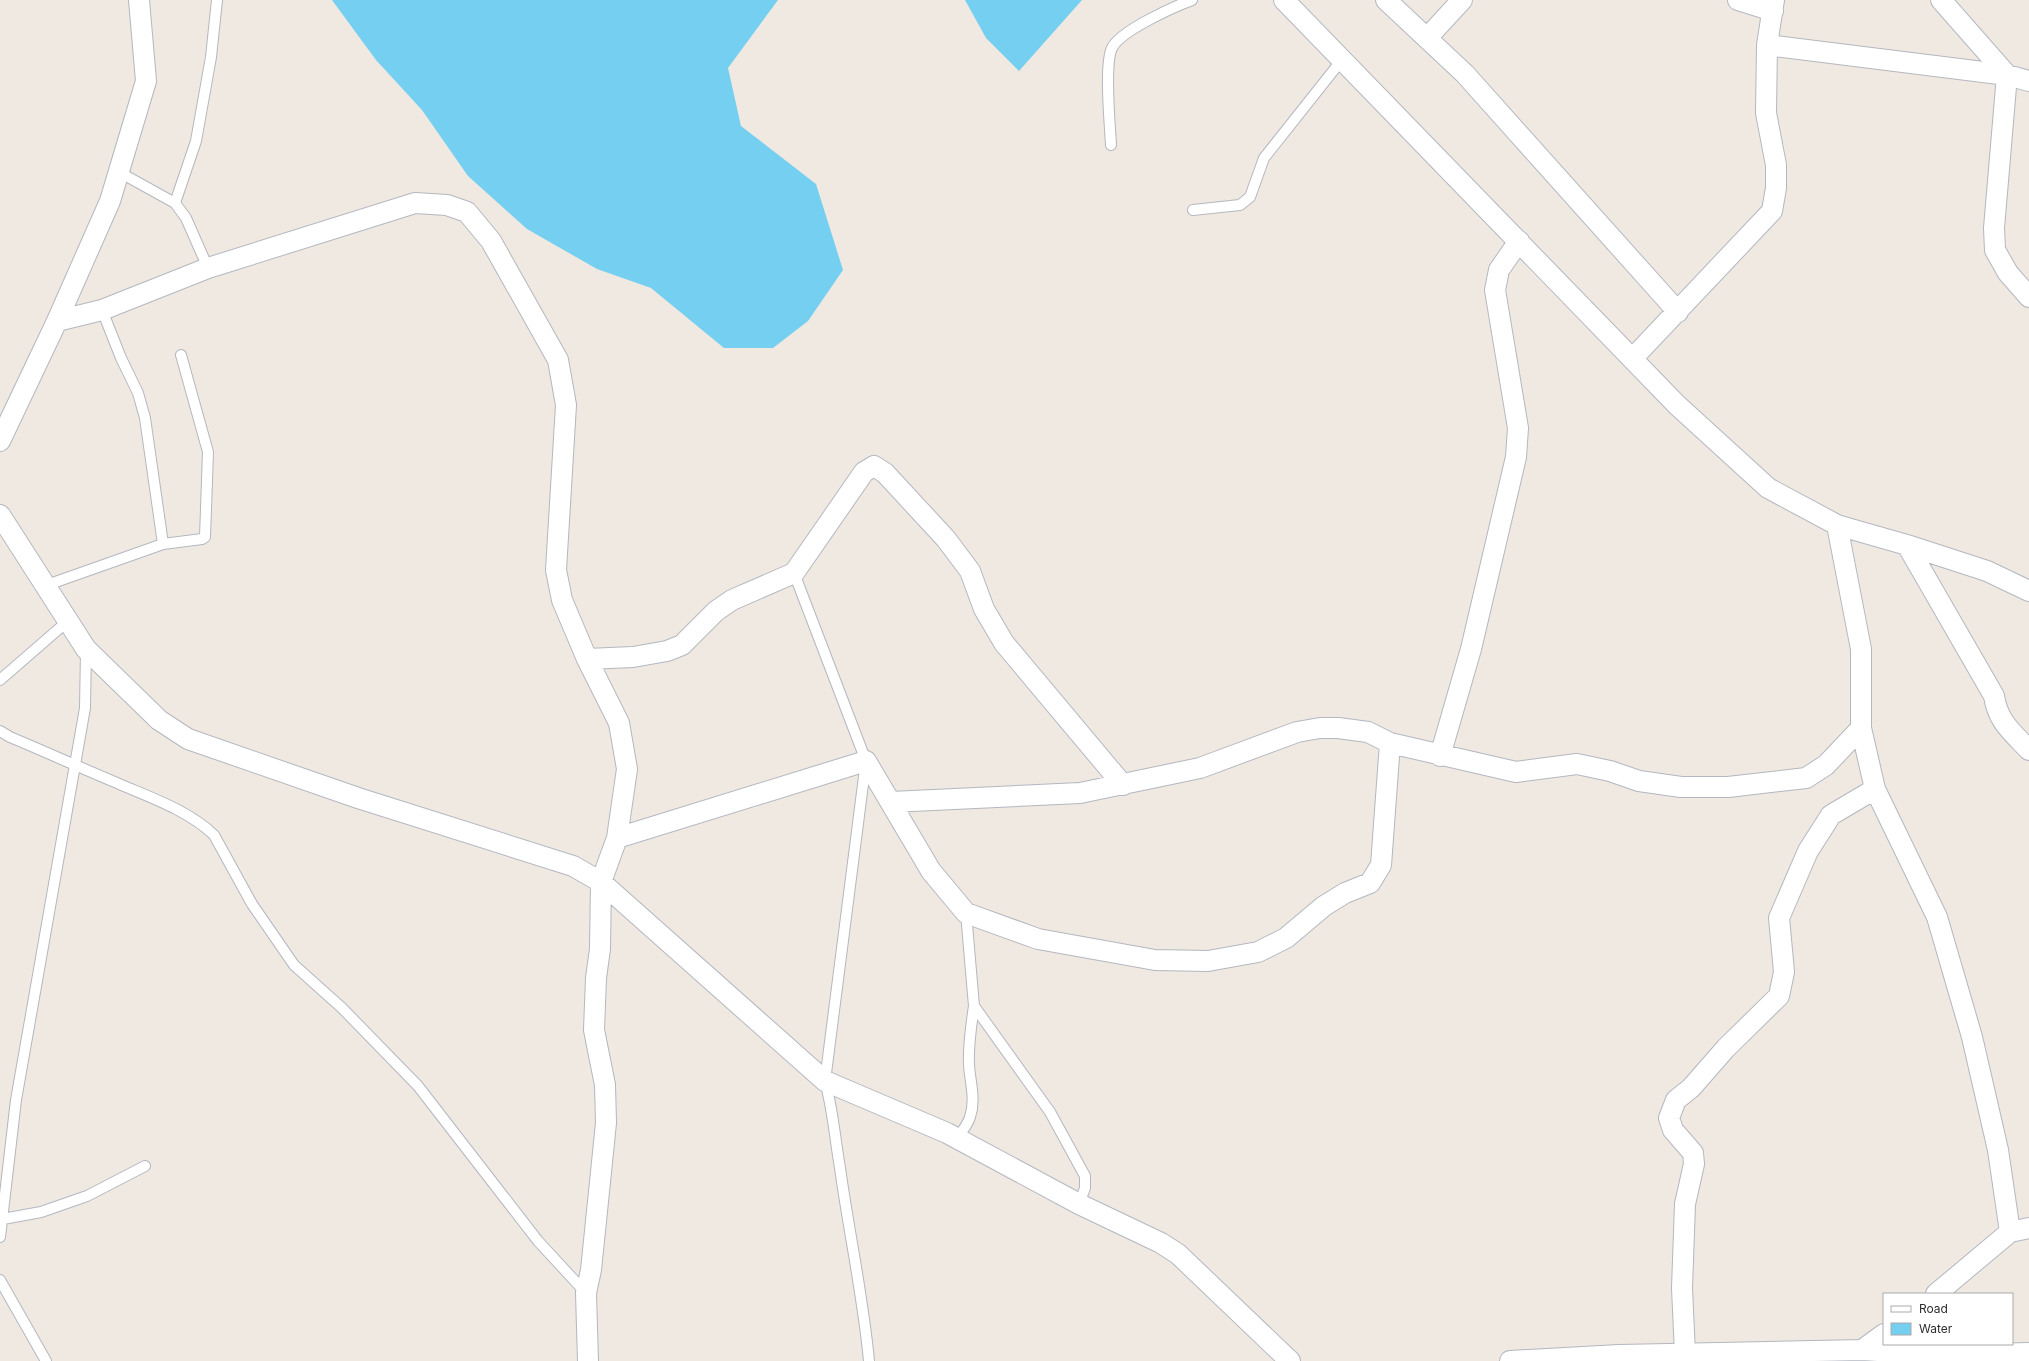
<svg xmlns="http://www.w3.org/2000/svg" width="2029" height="1361" viewBox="0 0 2029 1361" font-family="Inter,sans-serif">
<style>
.water{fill:#75cff0}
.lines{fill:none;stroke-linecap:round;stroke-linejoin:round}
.service-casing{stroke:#b4b7c1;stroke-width:12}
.minor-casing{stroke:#b4b7c1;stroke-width:22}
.service{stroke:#fff;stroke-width:10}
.minor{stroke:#fff;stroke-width:20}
</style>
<rect width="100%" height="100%" fill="#efe9e1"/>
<!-- water -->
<path class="water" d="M 332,0 L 778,0 L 728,68 L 741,126 L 816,184 L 843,270 L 808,321 L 773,348 L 724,348 L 651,288 L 597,269 L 527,229 L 468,176 L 422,110 L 376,60 Z
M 965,0 L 1082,0 L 1019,71 L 986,38 Z"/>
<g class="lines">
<defs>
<path id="service" d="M 1111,145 C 1110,125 1104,64 1112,48 C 1120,31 1173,7 1192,0
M 119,172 L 175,203 L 186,218 L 208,268
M 175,203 L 196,141 L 211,57 L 217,0
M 1193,210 L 1240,205 L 1250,197 L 1264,158 L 1341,61
M 102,310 L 121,358 L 138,393 L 145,418 L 163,544
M 794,573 L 866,761 L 825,1081 C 833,1110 835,1139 840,1168 C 849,1233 863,1296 869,1361
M 47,585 L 163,544 L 202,539 L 205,537 L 208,452 L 181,355
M 0,680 L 69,620
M 0,731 L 10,737 C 46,752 81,768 117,783 C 149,797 188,810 214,835 L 252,904 L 294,965 L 342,1008 L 418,1086 L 538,1241 L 586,1293
M 966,913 L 974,1006 L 1050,1112 L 1085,1176 L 1085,1188 L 1079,1204
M 958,1138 C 962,1131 968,1124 970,1117 C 976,1099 970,1082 969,1065 C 968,1045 971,1026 974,1006
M 3,1219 L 41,1212 L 87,1196 L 145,1166
M 0,1237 L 16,1100 L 85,708 L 86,650
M 0,1280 L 46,1361"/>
<path id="minor" d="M 1284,0 L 1677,405 L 1768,488 L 1837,525 L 1907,545 L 1987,571 L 2029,591
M 1386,0 L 1465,74 L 1678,312
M 1738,0 L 1773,11
M 1941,0 L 2007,75 L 1994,228 L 1995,250 L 2008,273 L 2029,297
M 1427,38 L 1462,0
M 1767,45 L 2007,75 L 2029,81
M 57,321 L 102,310 L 208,268 L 415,203 L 447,205 L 467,212 L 491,241 L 558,360 L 566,405 L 556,570 L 562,600 L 587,659 L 619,723 L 627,769 L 617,838 L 601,882 L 600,949 L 596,978 L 594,1030 L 605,1085 L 606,1123 L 591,1270 L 586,1293 L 588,1361
M 1632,359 L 1772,211 L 1776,188 L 1776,165 L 1766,113 L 1767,45 L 1774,0
M 0,441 L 57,321 L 110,201 L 146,81 L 139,0
M 0,515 L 86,649 L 159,720 L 188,739 L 358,798 L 573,866 L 601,882 L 825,1081 L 947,1133 L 1079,1204 L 1161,1243 L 1178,1254 L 1290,1361
M 1837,525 L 1861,649 L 1861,728 L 1875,789 L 1937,917 L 1972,1037 L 1998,1150 L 2010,1232
M 1907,545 L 1994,696 C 1998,722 2012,732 2029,750
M 587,659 L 633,657 L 667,651 L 682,645 L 716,611 L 732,600 L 794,573 L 864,472 L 874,466 L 885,473 L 946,539 L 970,571 L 984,609 L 1004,643 L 1123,785
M 1440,756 L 1471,649 L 1516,457 L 1518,428 L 1495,290 L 1499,270 L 1519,241
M 891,802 L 1080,793 L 1200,768 L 1297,732 L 1320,728 L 1338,728 L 1368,732 L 1390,743 L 1516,772 L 1577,764 L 1610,771 L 1639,781 L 1681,787 L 1728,787 L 1806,778 L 1826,765 L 1861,728
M 617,838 L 866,761 L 931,871 L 966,913 L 1038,939 L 1155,960 L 1208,961 L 1258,952 L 1286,938 L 1324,906 L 1345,893 L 1370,883 L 1381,865 L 1390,743
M 1936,1294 L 2010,1232 L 2029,1228
M 1862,1350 L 1884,1334
M 1685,1354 L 1682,1288 L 1685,1204 L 1694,1164 L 1693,1153 L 1673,1130 L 1669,1118 L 1676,1100 L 1691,1088 L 1726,1048 L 1779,996 L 1784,972 L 1779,918 L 1808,851 L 1831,815 L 1875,789
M 1510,1361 L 1619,1355 L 1862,1350 L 1943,1355 L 2029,1353"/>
</defs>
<!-- service casing -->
<use href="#service" class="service-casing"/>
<!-- minor casing -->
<use href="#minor" class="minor-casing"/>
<!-- service -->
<use href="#service" class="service"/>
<!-- minor -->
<use href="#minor" class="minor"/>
</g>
<!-- legend -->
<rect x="1883" y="1293" width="130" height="52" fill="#ffffff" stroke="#ababab"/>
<rect x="1891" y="1306" width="20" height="6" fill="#ffffff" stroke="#ababab"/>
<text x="1919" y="1313" font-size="12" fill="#2e2e2e">Road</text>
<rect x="1891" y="1323" width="20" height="12" fill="#75cff0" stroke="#ababab"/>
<text x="1919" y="1333" font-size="12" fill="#2e2e2e">Water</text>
</svg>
